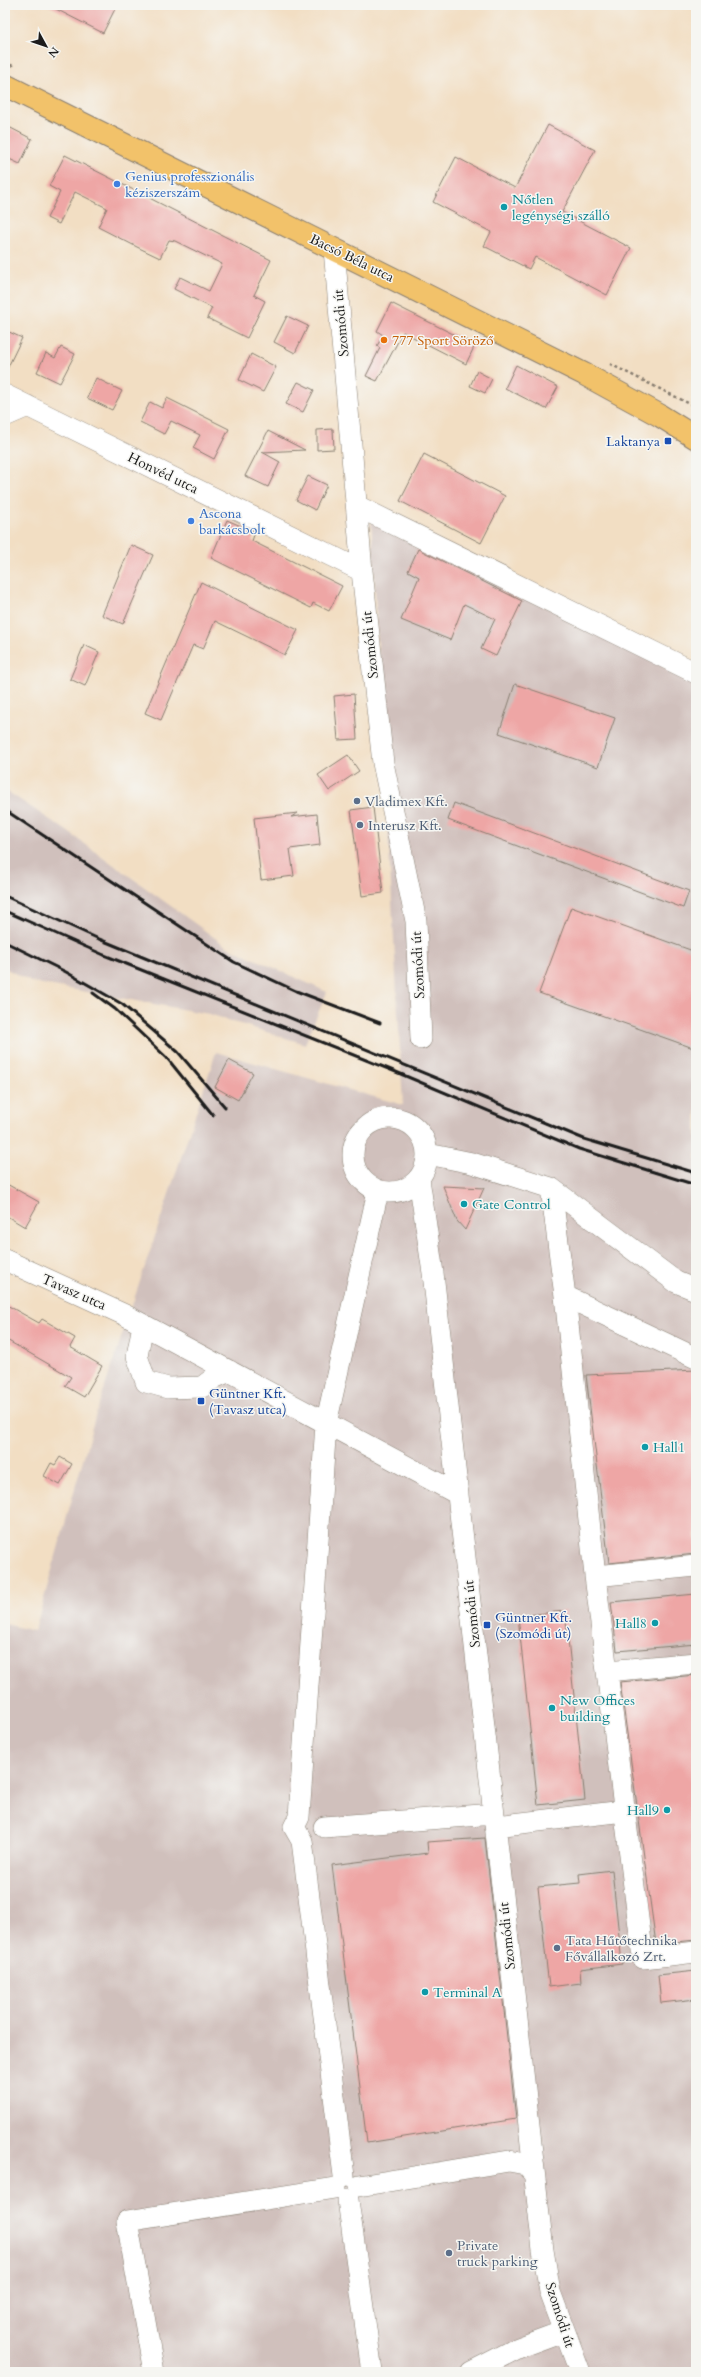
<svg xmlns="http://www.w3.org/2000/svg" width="701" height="2377" viewBox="0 0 701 2377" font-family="Cardo,serif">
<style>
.industrial{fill:#d0c0bc}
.building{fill:#eea6a5}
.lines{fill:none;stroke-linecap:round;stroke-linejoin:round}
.minor-casing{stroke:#877d70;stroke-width:22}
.major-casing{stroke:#877d70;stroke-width:24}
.path{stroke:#877d70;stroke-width:2.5;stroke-dasharray:3 3;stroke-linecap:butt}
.minor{stroke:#fff;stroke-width:21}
.major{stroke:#f2c26a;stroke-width:22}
.rail{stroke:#1c1c1c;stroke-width:3}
.shop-dot{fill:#3f7fe0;stroke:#f6f6f2;stroke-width:1.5}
.culture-dot{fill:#0f9aa8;stroke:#f6f6f2;stroke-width:1.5}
.food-dot{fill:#e8710a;stroke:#f6f6f2;stroke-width:1.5}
.transit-dot{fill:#1a4fb4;stroke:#f6f6f2;stroke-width:1.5}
.service-dot{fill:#5c6f8a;stroke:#f6f6f2;stroke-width:1.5}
.labels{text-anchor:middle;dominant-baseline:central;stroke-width:3;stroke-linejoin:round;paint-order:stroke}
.shop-label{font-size:14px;fill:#366cbe;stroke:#f6f6f2;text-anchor:start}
.culture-label{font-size:14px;fill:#0d838f;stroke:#f6f6f2;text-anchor:start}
.street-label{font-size:14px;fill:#1c1c1c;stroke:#f6f6f2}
.food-label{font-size:14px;fill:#c56008;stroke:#f6f6f2;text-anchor:start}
.transit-label{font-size:14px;fill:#164399;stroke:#f6f6f2;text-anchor:start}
.service-label{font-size:14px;fill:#4e5e75;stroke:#f6f6f2;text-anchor:start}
</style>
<rect width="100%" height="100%" fill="#f6f6f2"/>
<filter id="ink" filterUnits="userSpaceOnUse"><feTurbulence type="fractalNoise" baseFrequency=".025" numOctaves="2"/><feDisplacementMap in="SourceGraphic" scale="8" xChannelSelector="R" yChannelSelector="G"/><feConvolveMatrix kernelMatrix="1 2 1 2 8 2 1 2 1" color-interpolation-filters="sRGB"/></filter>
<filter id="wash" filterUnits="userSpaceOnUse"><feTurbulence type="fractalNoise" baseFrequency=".012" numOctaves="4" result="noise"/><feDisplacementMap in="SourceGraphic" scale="16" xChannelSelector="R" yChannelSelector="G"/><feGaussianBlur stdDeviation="0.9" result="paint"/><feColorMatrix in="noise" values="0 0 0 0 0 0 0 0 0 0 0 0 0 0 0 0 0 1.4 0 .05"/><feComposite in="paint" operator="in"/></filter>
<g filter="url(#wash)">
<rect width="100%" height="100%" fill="#f2dec3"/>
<!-- industrial -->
<path class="industrial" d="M 371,516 L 696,677 L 696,2372 L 5,2372 L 5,1624 L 34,1631 L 37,1623 L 95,1417 L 216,1052 L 403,1105 Z
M 5,790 L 67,831 L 226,946 L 327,992 L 305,1044 L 209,1014 L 31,982 L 5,968 Z"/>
<g id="blocks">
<!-- building -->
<path class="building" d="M 48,5 L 117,5 L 103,33 Z
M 5,125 L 32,139 L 20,164 L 5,157 Z
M 548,125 L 595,150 L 562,212 L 631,248 L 607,295 L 535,257 L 529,269 L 484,246 L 491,232 L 433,202 L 456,157 L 515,188 Z
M 65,155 L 271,260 L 254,295 L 265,301 L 247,338 L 207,318 L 212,308 L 174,289 L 180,277 L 209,291 L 222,264 L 175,241 L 169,240 L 160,258 L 137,247 L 98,227 L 107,208 L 75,192 L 59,224 L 47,218 L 60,192 L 49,186 Z
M 391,303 L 475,345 L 466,364 L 403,332 L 377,381 L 366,376 L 380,348 L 377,346 L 383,335 L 377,331 Z
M 287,316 L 308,326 L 295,353 L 274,342 Z
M 5,330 L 22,338 L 5,373 Z
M 61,347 L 75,354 L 60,383 L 37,372 L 46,353 L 55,358 Z
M 251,354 L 276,367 L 263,392 L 239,380 Z
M 516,365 L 558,387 L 546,409 L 505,388 Z
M 477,371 L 492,379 L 485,393 L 470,386 Z
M 96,378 L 122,391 L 112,410 L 87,398 Z
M 298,382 L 314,390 L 303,412 L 286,404 Z
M 167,398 L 229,429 L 214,459 L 193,448 L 200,435 L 171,421 L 164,434 L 140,422 L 150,402 L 162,408 Z
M 333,429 L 334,449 L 317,450 L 317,430 Z
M 268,431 L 305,450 L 262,452 L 280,462 L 268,487 L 245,476 Z
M 424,454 L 505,496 L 481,543 L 400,501 Z
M 308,476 L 327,485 L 315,510 L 296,500 Z
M 227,520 L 255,532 L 252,541 L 342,586 L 329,611 L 313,603 L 311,608 L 211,558 Z
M 131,545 L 153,555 L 123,624 L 102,615 Z
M 418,549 L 522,601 L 496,656 L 481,649 L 495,619 L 464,604 L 450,640 L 401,620 L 419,577 L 408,571 Z
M 201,582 L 298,630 L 285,655 L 215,621 L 203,649 L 193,645 L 161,720 L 145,713 Z
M 84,645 L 99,652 L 85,686 L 70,679 Z
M 515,684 L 615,718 L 598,767 L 499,733 Z
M 354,694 L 357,739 L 338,740 L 334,696 Z
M 348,755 L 359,771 L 329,791 L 318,775 Z
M 454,803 L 689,891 L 683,908 L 448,820 Z
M 373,807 L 383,893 L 362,896 L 351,810 Z
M 298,813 L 291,817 L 317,814 L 320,845 L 290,849 L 294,876 L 261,880 L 254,818 Z
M 571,907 L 696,952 L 696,1049 L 539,993 Z
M 229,1060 L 253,1073 L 238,1100 L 215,1087 Z
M 5,1183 L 39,1202 L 25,1227 L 5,1215 Z
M 443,1186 L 484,1188 L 465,1230 L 457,1221 Z
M 5,1304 L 39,1323 L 42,1319 L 75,1338 L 70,1347 L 102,1366 L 84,1397 L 65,1386 L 71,1377 L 5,1339 Z
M 696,1370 L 696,1554 L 609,1563 L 586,1375 Z
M 60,1457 L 72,1464 L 60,1485 L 44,1476 L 51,1463 L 55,1465 Z
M 696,1594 L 696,1644 L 617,1651 L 611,1602 Z
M 565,1611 L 585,1800 L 538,1805 L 518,1616 Z
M 696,1675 L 696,1940 L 656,1944 L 620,1682 Z
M 485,1838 L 516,2119 L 367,2143 L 332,1865 L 428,1853 L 427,1842 Z
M 612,1870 L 622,1964 L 580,1969 L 581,1983 L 549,1987 L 538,1887 L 580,1883 L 579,1874 Z
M 696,1971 L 696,1999 L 661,2003 L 658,1975 Z"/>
</g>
</g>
<g filter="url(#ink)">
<use href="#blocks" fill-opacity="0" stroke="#877d70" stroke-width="1"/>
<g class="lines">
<defs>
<path id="minor" d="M 334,249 L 362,571 L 383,763 L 416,921 L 421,1039
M 5,395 L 362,571
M 5,416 L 28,406
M 357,506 L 696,673
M353 1155a37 37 0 1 1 74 0a37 37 0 1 1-74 0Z
M 428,1154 L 472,1163 L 551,1188
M 419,1179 L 433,1273 L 543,2250 L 550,2292 L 580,2372
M 5,1260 L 125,1315 L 458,1494
M 696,1290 L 676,1282 L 551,1188 L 565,1296 L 696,1358
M 565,1296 L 595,1576 L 696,1566
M 143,1325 L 137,1356 L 146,1382 L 168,1388 L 202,1387 L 214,1378 L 230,1371
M 595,1576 L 643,1958 L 696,1952
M 607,1671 L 696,1663
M 496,1826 L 624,1811
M 324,1827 L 494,1814
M 344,2176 L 302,1841 L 294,1827 L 299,1817 L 326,1424 L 378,1191
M 359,2186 L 509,2161 L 525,2164 L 533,2173
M 348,2200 L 372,2372
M 154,2372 L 127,2221 L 335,2188
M 471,2372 L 518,2348 L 564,2331"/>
<path id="major" d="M 5,85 L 584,374 L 659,415 L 696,438"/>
</defs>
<!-- minor casing -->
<use href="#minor" class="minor-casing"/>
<!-- major casing -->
<use href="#major" class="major-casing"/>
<!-- path -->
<path class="path" d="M 5,62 L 13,66
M 610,364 L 696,407"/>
<!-- minor -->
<use href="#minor" class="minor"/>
<!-- major -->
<use href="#major" class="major"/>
<!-- rail -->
<path class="rail" d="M 5,810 L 234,962 L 296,991 L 380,1023
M 5,896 L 99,939 L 584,1139 L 696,1173
M 5,911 L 104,955 L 396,1072 L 579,1149 L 696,1185
M 5,942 L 66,972 L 122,1004 L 178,1052 L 225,1107
M 93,993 L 115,1009 L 167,1058 L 213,1115"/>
</g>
</g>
<!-- markers -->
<g class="shop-dot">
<circle cx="117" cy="184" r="4"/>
<circle cx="191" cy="521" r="4"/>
</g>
<g class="culture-dot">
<circle cx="504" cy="207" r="4"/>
<circle cx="464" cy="1204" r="4"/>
<circle cx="645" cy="1447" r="4"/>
<circle cx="655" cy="1623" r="4"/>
<circle cx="552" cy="1708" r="4"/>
<circle cx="667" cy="1810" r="4"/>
<circle cx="425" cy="1992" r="4"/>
</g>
<circle class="food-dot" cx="384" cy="340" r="4"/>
<g class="transit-dot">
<rect x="664" y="437" width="8" height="8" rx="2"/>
<rect x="197" y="1397" width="8" height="8" rx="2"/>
<rect x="483" y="1621" width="8" height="8" rx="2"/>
</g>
<g class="service-dot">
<circle cx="357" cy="801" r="4"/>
<circle cx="360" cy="825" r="4"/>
<circle cx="557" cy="1948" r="4"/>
<circle cx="449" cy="2253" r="4"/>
</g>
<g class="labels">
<!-- shop labels -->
<g class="shop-label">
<text x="125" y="176">Genius professzionális<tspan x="125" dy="16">kéziszerszám</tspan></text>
<text x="199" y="513">Ascona<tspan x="199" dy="16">barkácsbolt</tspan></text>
</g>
<!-- culture labels -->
<g class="culture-label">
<text x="512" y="199">Nőtlen<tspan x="512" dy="16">legénységi szálló</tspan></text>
<text x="472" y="1204">Gate Control</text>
<text x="653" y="1447">Hall1</text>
<text x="647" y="1623" text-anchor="end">Hall8</text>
<text x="560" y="1700">New Offices<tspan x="560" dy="16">building</tspan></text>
<text x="659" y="1810" text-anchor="end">Hall9</text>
<text x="433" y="1992">Terminal A</text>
</g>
<!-- street labels -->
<g class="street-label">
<text transform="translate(352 258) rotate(26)">Bacsó Béla utca</text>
<text transform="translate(341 323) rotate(-95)">Szomódi út</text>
<text transform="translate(163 473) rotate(26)">Honvéd utca</text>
<text transform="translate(370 645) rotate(-96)">Szomódi út</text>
<text transform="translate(418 965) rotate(-93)">Szomódi út</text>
<text transform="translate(74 1292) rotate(24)">Tavasz utca</text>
<text transform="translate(472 1614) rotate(-96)">Szomódi út</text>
<text transform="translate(507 1936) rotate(-96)">Szomódi út</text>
<text transform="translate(560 2315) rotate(72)">Szomódi út</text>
</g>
<!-- food labels -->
<g class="food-label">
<text x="392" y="340">777 Sport Söröző</text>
</g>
<!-- transit labels -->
<g class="transit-label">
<text x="660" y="441" text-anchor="end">Laktanya</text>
<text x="209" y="1393">Güntner Kft.<tspan x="209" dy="16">(Tavasz utca)</tspan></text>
<text x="495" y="1617">Güntner Kft.<tspan x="495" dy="16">(Szomódi út)</tspan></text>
</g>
<!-- service labels -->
<g class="service-label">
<text x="365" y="801">Vladimex Kft.</text>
<text x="368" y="825">Interusz Kft.</text>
<text x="565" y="1940">Tata Hűtőtechnika<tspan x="565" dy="16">Fővállalkozó Zrt.</tspan></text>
<text x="457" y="2245">Private<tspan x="457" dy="16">truck parking</tspan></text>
</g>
</g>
<!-- margin -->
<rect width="701" height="2377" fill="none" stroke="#f6f6f2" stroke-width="20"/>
<!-- north arrow -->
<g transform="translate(46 46) rotate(130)" stroke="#f6f6f2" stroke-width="3" paint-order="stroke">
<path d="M0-3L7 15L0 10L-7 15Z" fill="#1c1c1c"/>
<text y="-6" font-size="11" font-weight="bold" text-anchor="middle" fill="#1c1c1c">N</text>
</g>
</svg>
